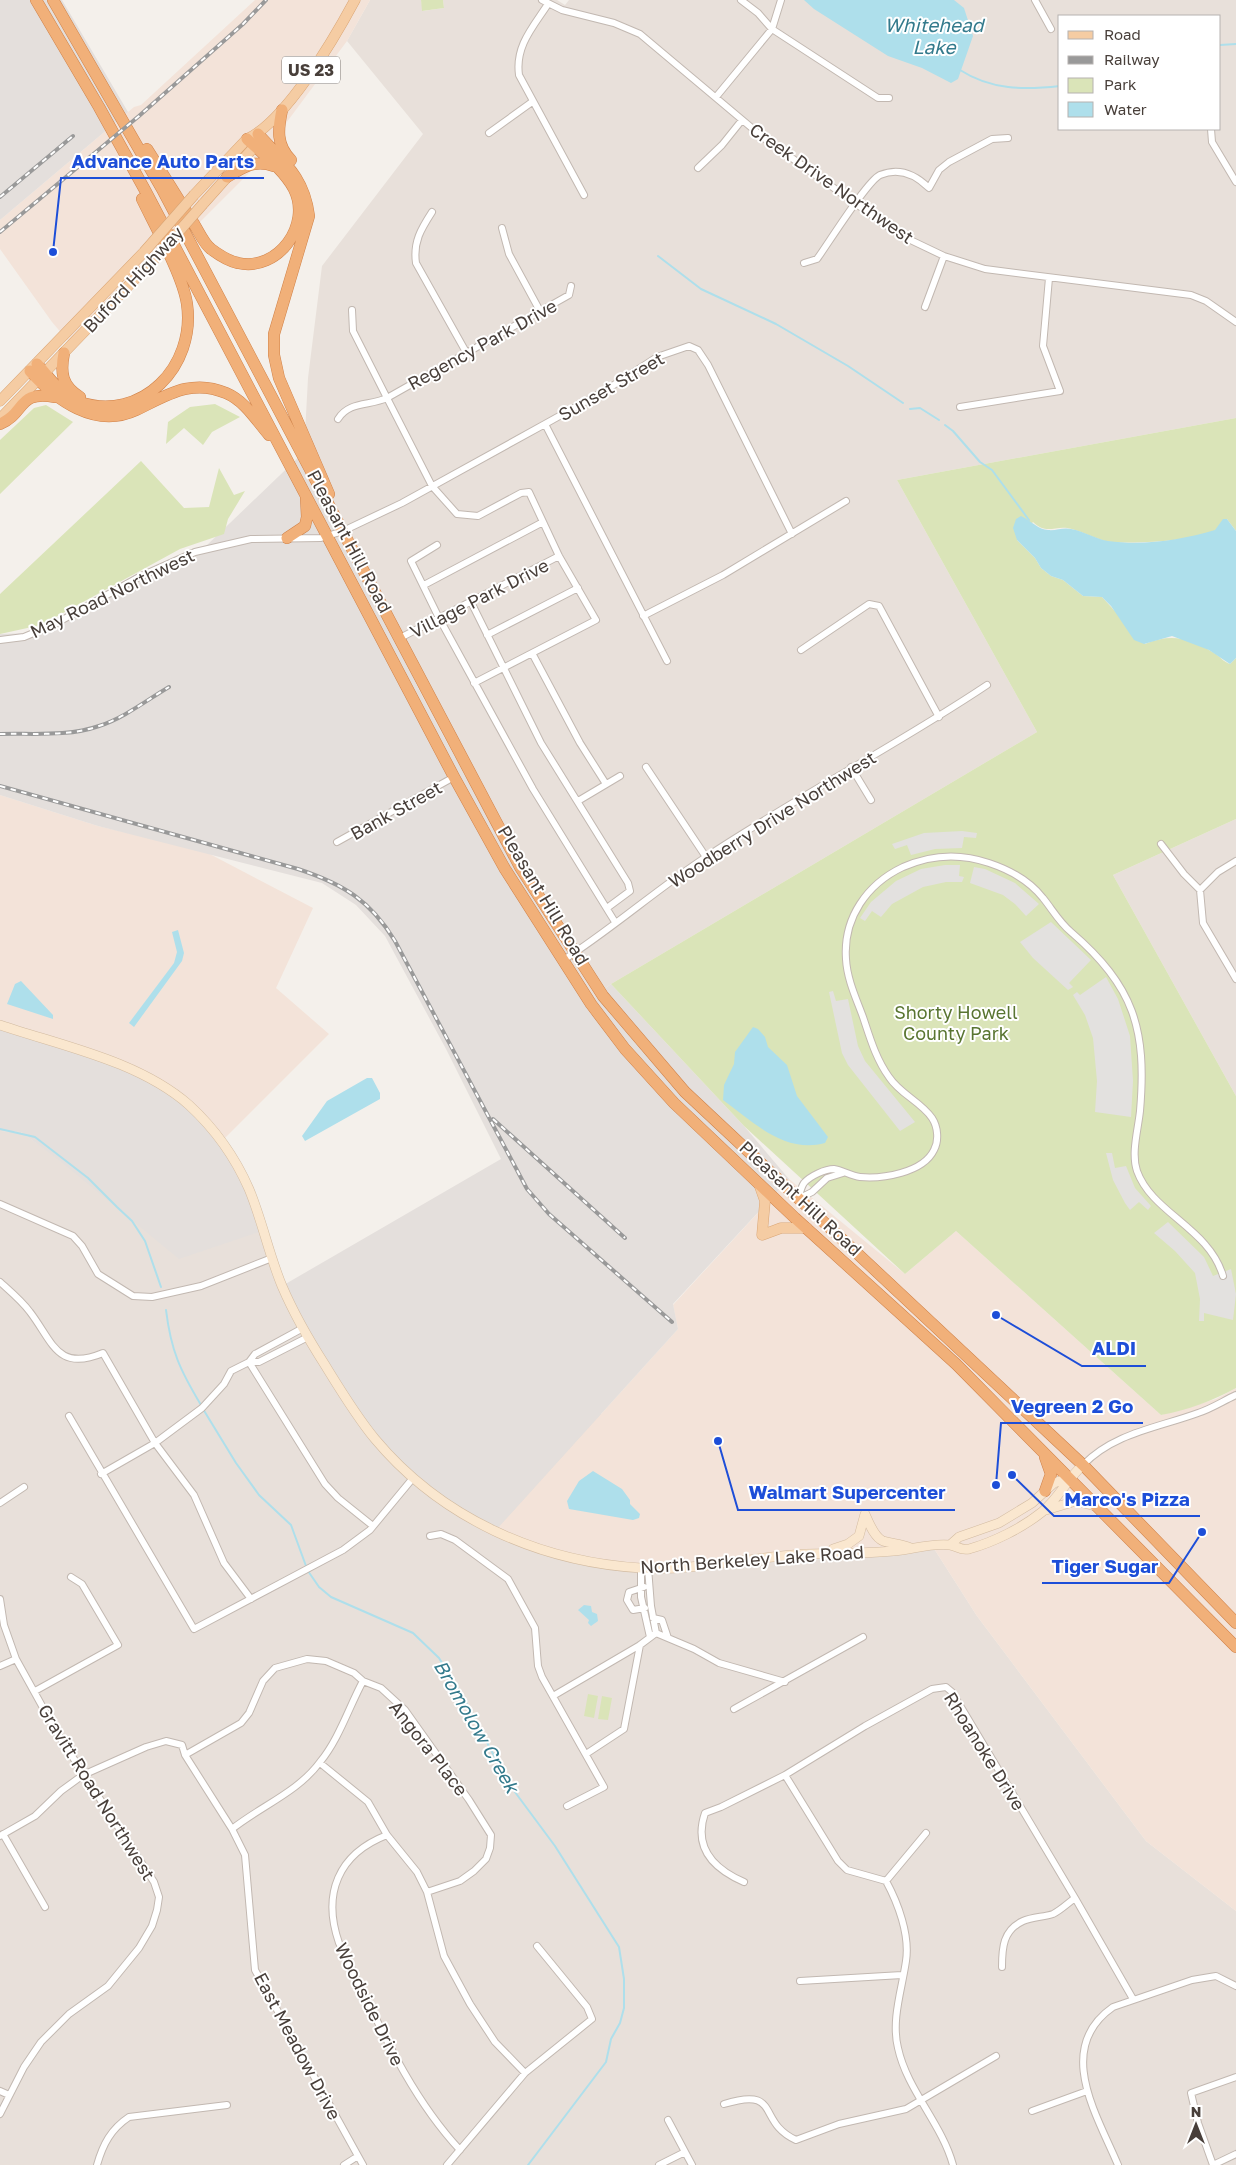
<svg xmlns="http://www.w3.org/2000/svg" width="1236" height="2165" viewBox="0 0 1236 2165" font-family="'Golos Text',sans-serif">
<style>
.residential{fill:#e8e0da;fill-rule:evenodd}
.commercial{fill:#f3e3d9}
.industrial{fill:#e4dfdc}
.green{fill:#dae4b8}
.parking{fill:#e3e1df}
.water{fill:#aedfeb}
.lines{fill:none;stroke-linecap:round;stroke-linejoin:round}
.stream{stroke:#aedfeb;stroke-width:2}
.street-casing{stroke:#c2b8b1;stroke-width:8}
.secondary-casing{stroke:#d2bba1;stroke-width:10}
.primary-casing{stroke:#daa574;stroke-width:11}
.highway-casing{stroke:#d08249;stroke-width:12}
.street{stroke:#fff;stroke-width:6}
.secondary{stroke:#fae7cf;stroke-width:9}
.primary{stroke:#f5cca3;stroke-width:10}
.highway{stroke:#f1b079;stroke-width:11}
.rail-casing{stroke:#999;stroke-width:4}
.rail{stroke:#fff;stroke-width:2;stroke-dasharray:5.5;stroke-linecap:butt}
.primary-bridge-casing{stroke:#daa574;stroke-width:11;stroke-linecap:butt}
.primary-bridge{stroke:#f5cca3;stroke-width:10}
.labels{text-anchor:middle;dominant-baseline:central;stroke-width:4;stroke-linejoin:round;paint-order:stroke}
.shield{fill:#fff;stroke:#7f7975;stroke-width:1}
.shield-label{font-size:16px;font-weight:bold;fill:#483f3a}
.street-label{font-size:18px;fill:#483f3a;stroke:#fff}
.park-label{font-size:18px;fill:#597531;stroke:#fff}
.water-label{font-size:19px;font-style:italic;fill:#337a8c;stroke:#fff}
.leader{fill:none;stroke:#1d4ed8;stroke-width:2}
.callout-dot{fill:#1d4ed8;stroke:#fff;stroke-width:2}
.callout-label{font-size:19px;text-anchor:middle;font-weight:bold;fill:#1d4ed8;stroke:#fff;stroke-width:4;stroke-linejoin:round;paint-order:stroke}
</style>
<rect width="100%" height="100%" fill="#f4f0eb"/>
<!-- residential -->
<path class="residential" d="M 370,0 L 421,0 L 423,11 L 444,8 L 443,0 L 557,0 L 565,5 L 569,0 L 1236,0 L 1236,418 L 897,480 L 1037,732 L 611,984 L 591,999 L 570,968 L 521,874 L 431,714 L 304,452 L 308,378 L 322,266 L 423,134 L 347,41 ZM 1060,16 L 1220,16 L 1220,129 L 1060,129 Z
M 1236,819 L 1236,1096 L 1113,875 Z
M 0,1131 L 21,1132 L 60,1160 L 262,1231 L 282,1286 L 933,1547 L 977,1616 L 1146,1841 L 1236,1911 L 1236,2165 L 0,2165 Z"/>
<!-- commercial -->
<path class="commercial" d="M 255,0 L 370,0 L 347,41 L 249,173 L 74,348 L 52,322 L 0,249 L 0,220 L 134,107 L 141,105 Z
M 0,795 L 98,826 L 204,851 L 313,908 L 276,988 L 329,1034 L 222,1141 L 0,1025 Z
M 789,1179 L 905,1274 L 956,1231 L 1161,1415 L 1216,1399 L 1236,1388 L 1236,1911 L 1146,1841 L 977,1616 L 933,1547 L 681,1566 L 605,1564 L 495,1531 L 678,1329 L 673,1305 Z"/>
<!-- industrial -->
<path class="industrial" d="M 0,0 L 62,0 L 128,112 L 0,220 Z
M 304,452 L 431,714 L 521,874 L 570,968 L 591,999 L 611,984 L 744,1126 L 789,1179 L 673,1304 L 678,1329 L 495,1531 L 429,1498 L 346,1401 L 282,1286 L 501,1159 L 446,1049 L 385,936 L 356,905 L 322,883 L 98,826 L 0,795 L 0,634 L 30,633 L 206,546 Z
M 0,1025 L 152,1079 L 206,1122 L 249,1189 L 262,1231 L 179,1259 L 60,1161 L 21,1132 L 0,1131 Z"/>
<!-- green -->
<path class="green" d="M 421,0 L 443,0 L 444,8 L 422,11 Z
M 215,404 L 240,417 L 212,432 L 203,445 L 184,428 L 166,444 L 168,422 L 190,407 Z
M 46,405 L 73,422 L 0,494 L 0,440 L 34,408 Z
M 1236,418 L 1236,531 L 1227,519 C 1223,522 1220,527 1216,530 C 1201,541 1124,545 1105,541 C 1094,538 1083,532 1072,529 C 1055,524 1048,536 1033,522 L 1017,540 L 1035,558 L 1041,568 L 1051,576 L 1063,580 L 1083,596 L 1102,597 L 1145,644 C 1172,633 1189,638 1214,653 C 1220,656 1223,662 1230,664 L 1236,658 L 1236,819 L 1113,875 L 1236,1096 L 1236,1388 C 1212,1401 1188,1410 1161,1415 L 956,1231 L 905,1274 L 744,1126 L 611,984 L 1037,732 L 897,480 Z
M 141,461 L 184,508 L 209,507 L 219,468 L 234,495 L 245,491 L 228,519 L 224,534 L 180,549 L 41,625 L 0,634 L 0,594 Z
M 588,1694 L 598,1696 L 594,1718 L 584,1716 Z
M 602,1696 L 612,1698 L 608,1720 L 598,1719 Z"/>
<!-- parking -->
<path class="parking" d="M 962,831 L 977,833 L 976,838 L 964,837 L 962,848 L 935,849 L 911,855 L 907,845 L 895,849 L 892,844 L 924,833 Z
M 945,865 L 960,865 L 959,876 L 964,877 L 962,882 L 946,882 L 923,887 L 892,904 L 881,917 L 872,911 L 865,921 L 860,918 L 871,902 L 896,881 L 921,869 Z
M 974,867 L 985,869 L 1015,883 L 1039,904 L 1026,916 L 1015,904 L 1003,895 L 970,883 Z
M 1051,922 L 1091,960 L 1069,983 L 1073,987 L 1068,990 L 1033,958 L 1020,942 Z
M 1106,977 L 1118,999 L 1130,1036 L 1133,1081 L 1131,1117 L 1095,1112 L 1097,1081 L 1093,1038 L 1085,1015 L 1073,995 L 1077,992 L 1080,995 Z
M 833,991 L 836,1001 L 848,999 L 858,1046 L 865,1061 L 915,1122 L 900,1131 L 848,1065 L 842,1053 L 829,992 Z
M 1106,1153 L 1112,1153 L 1115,1168 L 1126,1166 L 1135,1188 L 1151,1206 L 1148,1210 L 1139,1202 L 1130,1210 L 1125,1203 L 1113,1180 Z
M 1168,1222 L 1204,1257 L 1213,1276 L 1231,1269 L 1236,1294 L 1233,1320 L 1204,1313 L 1204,1321 L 1199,1321 L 1200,1299 L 1195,1273 L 1175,1251 L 1154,1233 Z"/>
<!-- water -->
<path class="water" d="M 804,0 L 954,0 L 964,8 L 973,36 L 958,79 L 951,83 L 922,68 L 888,56 L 814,9 Z
M 1021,516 C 1030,520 1039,530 1048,530 C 1056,531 1063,527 1071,529 C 1084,531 1095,539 1108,541 C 1144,546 1181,540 1215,530 L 1223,519 L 1227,519 L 1236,531 L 1236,658 L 1230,664 L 1209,650 L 1172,636 L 1144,644 L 1134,640 L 1111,606 L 1102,597 L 1083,596 L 1063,580 L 1051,576 L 1041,568 L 1035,558 L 1017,540 L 1013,528 L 1016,519 Z
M 178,930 L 184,953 L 182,961 L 134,1027 L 129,1023 L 174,963 L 177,952 L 172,932 Z
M 21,981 L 53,1015 L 53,1019 L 7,1004 L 15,984 Z
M 753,1027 L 758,1029 L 765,1037 L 768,1047 L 787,1065 L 797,1096 L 828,1137 L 825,1143 C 785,1154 753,1122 723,1100 L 724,1085 L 734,1064 L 735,1052 Z
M 367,1078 L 372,1078 L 380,1093 L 380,1099 L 305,1141 L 302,1136 L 327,1101 Z
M 593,1471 L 622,1489 L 630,1500 L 630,1504 L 640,1514 L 639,1518 L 633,1520 L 569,1509 L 567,1501 L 579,1481 Z
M 584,1605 L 591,1606 L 592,1612 L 597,1614 L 598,1621 L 591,1626 L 588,1623 L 589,1620 L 578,1610 Z"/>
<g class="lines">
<!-- stream -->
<path class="stream" d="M 1220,45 L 1236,44
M 960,70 C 991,90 1024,90 1060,86
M 658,256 L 701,289 L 776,324 L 848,366 L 903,403
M 910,409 L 920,408 L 939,420
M 945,425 L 953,431 L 980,462 L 992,470 L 1029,520
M 0,1129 L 35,1137 L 88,1178 L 117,1207 L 132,1221 L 145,1241 L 161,1287
M 166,1310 C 171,1351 180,1370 201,1405
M 203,1409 L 236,1463 L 259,1495 L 291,1525 L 306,1566
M 308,1571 L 319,1587 L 331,1597 L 413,1633 L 439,1658 L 463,1697 L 509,1784 L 555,1846 L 619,1947 L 624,1979 L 624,2008 L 620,2023 L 611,2039 L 606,2062 L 528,2165"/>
<defs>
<path id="street" d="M 542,0 L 562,10 L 614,23 L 640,34 L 765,139 L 900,235 L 944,256 L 985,269 L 1191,295 L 1206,301 L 1236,322
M 741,0 L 758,13 L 772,29 L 878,98 L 889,98
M 1035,0 L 1051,29
M 548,4 C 533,27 515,46 519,75 L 584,195
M 716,97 L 772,29 L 781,0
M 1211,129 L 1212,142 L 1236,182
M 489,133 L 532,102
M 698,168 L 722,145 L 742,120
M 432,212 C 421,229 413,242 416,263 L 466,352
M 502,228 L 509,254 L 540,311
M 804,263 L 817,259 C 828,244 867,181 880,175 C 899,167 916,175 929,188 L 939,170 L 949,162 L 992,139 L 1008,138
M 925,307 L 944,256
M 960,407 L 1060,391 L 1043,346 L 1049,278
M 338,419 C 349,401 370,406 387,398 L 353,331 L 352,310
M 545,424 L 667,661
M 437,545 L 411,561 L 438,616 L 533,789 L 615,922
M 424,585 L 543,522
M 471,602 L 541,743 L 628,883 L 630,891 L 607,908
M 643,616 L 723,575 L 846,501
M 487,635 L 578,588
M 398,639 L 559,556
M 0,640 L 24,637 L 55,624 L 139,577 L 195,552 L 251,539 L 321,538 L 343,531 L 402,503 L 545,424 L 606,390 L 657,357 L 689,346 L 698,350 L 708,365 L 792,534
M 801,650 L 869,604 L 879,606 L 939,717
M 532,653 L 580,743 L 606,784
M 474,683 L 596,620 L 559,556 L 529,492 L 521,493 L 478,516 L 457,514 L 432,486 L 387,398 L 569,295 L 571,286
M 646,767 L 706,857
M 851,767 L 871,800
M 578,801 L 620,776
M 337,842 L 454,777
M 1161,844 L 1184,874 L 1200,890
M 1236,861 L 1218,872 L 1200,890 L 1203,923 L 1236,979
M 562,961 C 612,929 657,889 706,857 C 798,796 896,746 987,685
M 798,1198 C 800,1194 801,1187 804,1183 C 810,1176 825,1169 834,1169 C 842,1170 851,1176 860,1177 C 882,1179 923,1173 934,1150 C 939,1141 938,1127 932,1118 C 921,1102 900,1094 889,1077 C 876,1059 870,1038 863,1017 C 856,998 847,979 846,959 C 843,918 867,884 903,867 C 930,855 960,853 989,863 C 1010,870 1029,880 1043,898 C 1052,909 1059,922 1071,932 C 1134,986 1147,1029 1140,1111 C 1138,1130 1131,1153 1137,1171 C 1152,1213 1209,1228 1223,1276
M 798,1199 L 812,1192 L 827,1178 L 843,1173
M 0,1204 L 73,1236 L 82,1246 L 98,1274 L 133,1296 L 152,1297 L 201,1286 L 272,1258
M 0,1282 C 10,1291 22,1301 30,1312 C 53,1342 57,1372 103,1353 L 155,1443 L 194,1495 L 224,1563 L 251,1599
M 249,1362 L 325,1484 L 338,1498 L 373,1526
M 249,1362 L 259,1362 L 308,1337
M 69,1416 L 194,1629 L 343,1550 L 370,1530 L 413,1478
M 1083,1465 C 1114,1433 1157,1428 1198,1413 C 1211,1409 1223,1401 1236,1395
M 101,1474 L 155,1443 L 202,1408 L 224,1384 L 231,1371 L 249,1362 L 255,1354 L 303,1328
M 0,1503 L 24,1487
M 430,1536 L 441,1534 L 455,1540 L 508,1579 L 535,1628 L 538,1666 L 542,1677 L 604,1787 L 567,1806
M 641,1568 L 641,1597 L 650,1637
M 648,1568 L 651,1606 L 656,1633
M 644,1587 L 629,1592 L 627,1600 L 633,1610 L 645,1608
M 0,1599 L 4,1625 L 16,1659 L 57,1733 L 154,1882 L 159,1897 L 157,1910 L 152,1926 L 139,1948 L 108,1986 L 69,2014 L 41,2042 L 24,2067 L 0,2114
M 653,1618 L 662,1620 L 668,1638
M 656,1633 L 694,1649 L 719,1663 L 785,1682
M 0,1666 L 16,1659
M 35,1691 L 118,1645 L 82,1584 L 71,1577
M 553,1696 L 640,1645 L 656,1633
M 734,1709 L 863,1637
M 586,1754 L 624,1729 L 640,1645
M 185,1755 L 241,1723 L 249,1713 L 263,1681 L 275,1668 L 307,1659 L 326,1661 L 354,1673 L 363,1681 L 381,1688 L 405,1710 L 469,1800 L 491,1835 L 490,1848 L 486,1859 L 474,1871 L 460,1881 L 427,1892
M 320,1763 L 368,1802 L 387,1835 L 417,1872 L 427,1892 L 444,1956 L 470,2004 L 495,2042 L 525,2073
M 785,1775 L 838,1861 L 847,1870 L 886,1881 C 898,1903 910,1935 906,1961 C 902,1989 891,2020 898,2048 C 907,2090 942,2124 953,2165
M 232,1829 C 261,1806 298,1792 320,1762 C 339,1739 349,1707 363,1681
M 3,1834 L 45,1907
M 387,1835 C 338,1854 322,1894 339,1943 C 375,2014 405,2091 460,2150
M 0,1836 L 35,1816 L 61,1791 L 83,1775 L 146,1747 L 166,1741 L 182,1745 L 185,1755 L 232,1829 L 245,1855 L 255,1970 L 363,2165
M 886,1881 L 926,1833
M 744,1882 C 714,1869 693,1848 705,1813 L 721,1807 L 785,1775 L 865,1726 L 932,1689 L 946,1687 L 952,1692 L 1075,1898 L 1133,1999
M 1002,1967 C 1002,1948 1003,1930 1023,1921 C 1032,1917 1044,1917 1053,1914 C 1061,1910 1068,1903 1075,1898
M 800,1981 L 902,1975
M 0,2091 L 9,2095
M 724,2104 C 782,2086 756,2122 796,2140 L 839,2124 L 906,2109 L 996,2056
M 1032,2111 L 1087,2091
M 668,2120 L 692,2165
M 97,2165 C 103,2144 111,2129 129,2117 L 227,2105
M 344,2165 L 358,2156
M 447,2165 L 525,2073 L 592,2019 L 587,2007 L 537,1946
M 659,2165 L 685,2152
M 1118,2165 C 1097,2115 1054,2048 1113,2007 L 1192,1980 L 1216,1976 L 1236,1986
M 1213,2165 L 1198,2123 L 1191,2093 L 1236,2077
M 1213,2165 L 1236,2154"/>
<path id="secondary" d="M 0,1025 C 62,1046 139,1061 189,1105 C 214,1128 235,1157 249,1189 C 262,1220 269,1255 282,1286 C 294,1314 309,1340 325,1365 C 341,1391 356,1416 375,1439 C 441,1518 539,1562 641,1568 C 690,1571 742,1559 792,1555 C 828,1552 865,1555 902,1550 C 916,1548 935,1543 950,1545 C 958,1546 960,1551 969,1549 C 994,1542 1022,1528 1042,1512 C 1059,1498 1067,1479 1083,1465
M 1046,1510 L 1076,1501 L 1095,1506
M 865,1514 C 869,1523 874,1537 883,1541 C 892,1544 900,1543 911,1548
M 950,1545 L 959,1537 L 999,1523 L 1032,1503 L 1054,1483 L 1068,1478
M 833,1549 L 848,1544 L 859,1536 L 865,1514"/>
<path id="primary" d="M 194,195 L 247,139 C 286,121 334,39 355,0
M 203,204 L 255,146 L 257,139
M 0,401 L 144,252
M 0,419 L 160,253
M 759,1184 L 765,1201 L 762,1235 L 781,1228 L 807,1228"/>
<path id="highway" d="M 36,0 L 99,107 L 146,192 L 454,777 L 505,869 L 591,1004 L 625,1049 L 674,1103 L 795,1218 L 956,1364 L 1236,1647
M 53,0 L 162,189 L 520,867 L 603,996 L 685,1092 L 1083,1465 L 1236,1623
M 282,110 C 278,129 276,145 291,160
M 258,134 C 283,162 304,176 309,216 L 274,334 L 274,355 L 279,378 L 329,494
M 147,149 C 163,174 178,199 194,224 C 199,232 204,244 211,249 C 219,255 228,261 238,263 C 278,272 312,225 294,189 C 284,170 262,153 247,139
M 227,177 C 243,167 255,159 274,166
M 64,353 C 60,373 62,386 80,397
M 37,364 C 50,378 60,395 79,402 C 142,423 196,366 187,304 C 183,276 155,226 142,199
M 30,371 C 56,400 95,429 136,410 C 166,396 191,378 226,393 C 245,401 256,420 269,435
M 0,424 C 26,413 17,390 55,397
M 287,538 L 305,526 L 307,517 L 306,498
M 1045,1491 L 1051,1474 L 1045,1457"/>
</defs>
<!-- street casing -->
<use href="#street" class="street-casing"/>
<!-- secondary casing -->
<use href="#secondary" class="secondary-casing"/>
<!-- primary casing -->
<use href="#primary" class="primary-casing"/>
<!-- highway casing -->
<use href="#highway" class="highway-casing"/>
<!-- street -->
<use href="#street" class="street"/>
<!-- secondary -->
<use href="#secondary" class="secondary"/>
<!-- primary -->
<use href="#primary" class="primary"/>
<!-- highway -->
<use href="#highway" class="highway"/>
<defs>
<path id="rail" d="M 0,197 L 73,136
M 0,232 L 139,116 L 243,24 L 266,0
M 0,734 C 32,733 68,737 99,726 C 124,718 147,700 169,687
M 0,786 L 298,869 C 343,884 370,900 395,941 L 527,1189 L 549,1214 L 672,1322
M 493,1119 L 625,1238"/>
</defs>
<!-- rail casing -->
<use href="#rail" class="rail-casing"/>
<!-- rail -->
<use href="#rail" class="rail"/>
<defs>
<path id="primary-bridge" d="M 144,252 L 194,195
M 160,253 L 203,204"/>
</defs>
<!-- primary-bridge casing -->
<use href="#primary-bridge" class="primary-bridge-casing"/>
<!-- primary-bridge -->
<use href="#primary-bridge" class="primary-bridge"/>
</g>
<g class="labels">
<!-- shield labels -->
<rect class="shield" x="282" y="56.5" width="58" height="27" rx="4"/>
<g class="shield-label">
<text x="311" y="70">US 23</text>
</g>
<!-- street labels -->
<g class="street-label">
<text transform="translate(832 183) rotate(35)">Creek Drive Northwest</text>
<text transform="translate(133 279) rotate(-47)">Buford Highway</text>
<text transform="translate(482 344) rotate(-29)">Regency Park Drive</text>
<text transform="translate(611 386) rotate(-30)">Sunset Street</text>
<text transform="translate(350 541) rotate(62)">Pleasant Hill Road</text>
<text transform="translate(112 593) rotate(-26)">May Road Northwest</text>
<text transform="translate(479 598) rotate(-27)">Village Park Drive</text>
<text transform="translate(396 810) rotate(-29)">Bank Street</text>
<text transform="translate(772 819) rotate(-32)">Woodberry Drive Northwest</text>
<text transform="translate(544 895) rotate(59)">Pleasant Hill Road</text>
<text transform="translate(801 1198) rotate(43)">Pleasant Hill Road</text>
<text transform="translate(752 1559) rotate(-4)">North Berkeley Lake Road</text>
<text transform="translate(429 1748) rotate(52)">Angora Place</text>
<text transform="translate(985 1751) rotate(58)">Rhoanoke Drive</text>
<text transform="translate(97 1792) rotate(58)">Gravitt Road Northwest</text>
<text transform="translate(370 2004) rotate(64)">Woodside Drive</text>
<text transform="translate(298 2046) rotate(62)">East Meadow Drive</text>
</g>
<!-- park labels -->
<g class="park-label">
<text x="956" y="1012">Shorty Howell<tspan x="956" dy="21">County Park</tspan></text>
</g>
<!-- water labels -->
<g class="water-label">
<text x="934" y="24">Whitehead<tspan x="934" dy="22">Lake</tspan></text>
<text transform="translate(477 1726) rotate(60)">Bromolow Creek</text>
</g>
</g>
<!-- callouts -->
<path class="leader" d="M53 252L61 178H264M996 1315L1082 1366H1146M996 1485L1001 1423H1143M718 1441L738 1510H955M1012 1475L1054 1516H1200M1202 1532L1169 1583H1042"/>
<g class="callout-dot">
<circle cx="53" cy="252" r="5"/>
<circle cx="996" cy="1315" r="5"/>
<circle cx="996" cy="1485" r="5"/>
<circle cx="718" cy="1441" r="5"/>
<circle cx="1012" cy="1475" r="5"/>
<circle cx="1202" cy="1532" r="5"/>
</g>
<g class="callout-label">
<text x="163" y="168">Advance Auto Parts</text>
<text x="1114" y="1355">ALDI</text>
<text x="1072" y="1413">Vegreen 2 Go</text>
<text x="847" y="1499">Walmart Supercenter</text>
<text x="1127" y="1506">Marco's Pizza</text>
<text x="1105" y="1573">Tiger Sugar</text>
</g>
<!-- legend -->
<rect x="1058" y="15" width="162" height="115" fill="#ffffff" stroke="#b6b2b0"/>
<rect x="1068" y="31" width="25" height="8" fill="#f5cca3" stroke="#b6b2b0"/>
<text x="1104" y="40" font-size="15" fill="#483f3a">Road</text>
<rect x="1068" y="56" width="25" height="8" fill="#999999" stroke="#b6b2b0"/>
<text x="1104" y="65" font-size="15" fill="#483f3a">Railway</text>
<rect x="1068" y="78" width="25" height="15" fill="#dae4b8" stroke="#b6b2b0"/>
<text x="1104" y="90" font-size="15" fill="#483f3a">Park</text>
<rect x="1068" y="102" width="25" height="15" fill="#aedfeb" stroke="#b6b2b0"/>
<text x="1104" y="115" font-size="15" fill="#483f3a">Water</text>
<!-- north arrow -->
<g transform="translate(1196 2125)" stroke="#ffffff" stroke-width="4" paint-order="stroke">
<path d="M0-4L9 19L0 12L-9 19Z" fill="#483f3a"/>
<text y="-8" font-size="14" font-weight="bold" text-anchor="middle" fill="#483f3a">N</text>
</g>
</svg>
